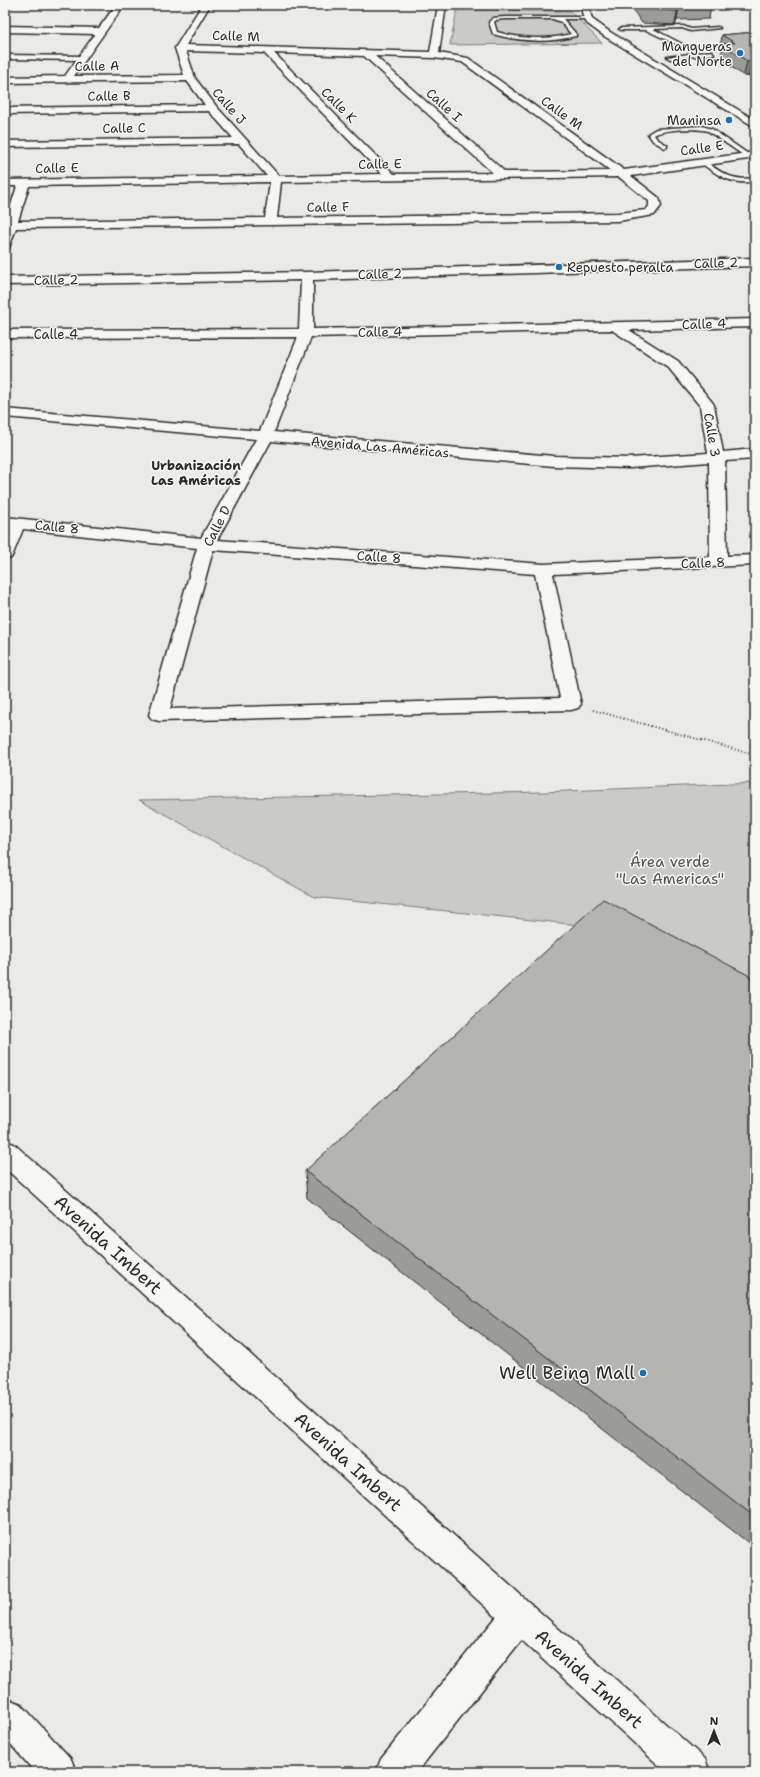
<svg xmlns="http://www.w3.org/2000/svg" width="760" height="1777" viewBox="0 0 760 1777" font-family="'Shantell Sans',sans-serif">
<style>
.green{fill:#cacac7;stroke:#7a7a79}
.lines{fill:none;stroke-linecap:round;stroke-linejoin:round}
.lane-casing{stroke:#2b2b2b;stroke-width:3}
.street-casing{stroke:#2b2b2b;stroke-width:3}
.secondary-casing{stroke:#2b2b2b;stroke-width:3}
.primary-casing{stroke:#2b2b2b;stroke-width:3}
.path{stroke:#2b2b2b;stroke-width:2;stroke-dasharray:1 2.5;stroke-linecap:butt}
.lane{fill:#f6f6f2;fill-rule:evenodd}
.street{fill:#f6f6f2;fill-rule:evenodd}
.secondary{fill:#f6f6f2;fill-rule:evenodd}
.primary{fill:#f6f6f2;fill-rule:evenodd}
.wall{fill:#9b9b98;stroke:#2b2b2b}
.shaded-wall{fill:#7e7e7c;stroke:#2b2b2b}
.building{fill:#b4b4b1;stroke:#2b2b2b}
.poi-dot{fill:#1f6fb2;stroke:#f6f6f2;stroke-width:1.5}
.labels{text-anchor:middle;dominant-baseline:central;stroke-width:3;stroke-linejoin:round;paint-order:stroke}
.far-street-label{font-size:13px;fill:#2b2b2b;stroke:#f6f6f2}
.far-poi-label{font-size:13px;fill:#2b2b2b;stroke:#f6f6f2;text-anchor:end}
.far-neighbourhood-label{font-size:13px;font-weight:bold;fill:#2b2b2b;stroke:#f6f6f2}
.park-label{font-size:15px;fill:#535352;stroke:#f6f6f2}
.near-street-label{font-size:18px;fill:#2b2b2b;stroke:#f6f6f2}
.near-poi-label{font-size:18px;fill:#2b2b2b;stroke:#f6f6f2;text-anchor:end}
</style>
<rect width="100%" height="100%" fill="#eaeae6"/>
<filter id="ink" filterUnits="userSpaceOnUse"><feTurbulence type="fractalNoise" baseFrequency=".025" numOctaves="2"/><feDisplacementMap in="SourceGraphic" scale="8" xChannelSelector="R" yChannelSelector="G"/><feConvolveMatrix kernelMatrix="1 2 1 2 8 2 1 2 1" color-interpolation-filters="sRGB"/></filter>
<g filter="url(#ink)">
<!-- green -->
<path class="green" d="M 457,10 L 570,11 L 602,43 L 450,45 Z
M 755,783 L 755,1019 L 598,927 L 314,897 L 139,800 L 542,792 Z"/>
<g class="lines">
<defs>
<path id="lane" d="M 504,17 L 588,17 L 590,18 L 588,19 L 563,19 L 576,34 L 576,36 C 549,43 520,42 493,34 L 489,22 L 493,18 ZM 504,19 L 553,19 L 561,22 L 571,34 C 548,40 520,39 497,32 L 494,22 L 496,20 Z
M 683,26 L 691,29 L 718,27 L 720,28 L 691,31 L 682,28 L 653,29 L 686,46 L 684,48 L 646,30 L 621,30 L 619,29 L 621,28 Z
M 712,51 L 714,54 L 670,59 L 667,57 Z
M 5,55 L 82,56 L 85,58 L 82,60 L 5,59 Z
M 702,126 L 712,129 L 751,156 L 746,157 L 708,131 C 697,128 664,129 654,135 L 657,139 L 667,145 L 667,147 L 665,148 L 653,141 L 648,134 L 656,129 Z
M 701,161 L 705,161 C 723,174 732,181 755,178 L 755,182 C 730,184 720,177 701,163 Z"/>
<path id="street" d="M 116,5 L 124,5 L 74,76 L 184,75 L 175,48 L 202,5 L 210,5 L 186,45 L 430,52 L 438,5 L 446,5 L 439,53 L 468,58 L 624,170 L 755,152 L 755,158 L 631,176 L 659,198 L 661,206 L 654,215 L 618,221 L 16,228 L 9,248 L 5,249 L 5,221 L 6,221 L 17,186 L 5,186 L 5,180 L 267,176 L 239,144 L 5,147 L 5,141 L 233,138 L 209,111 L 5,114 L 5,108 L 205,105 L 187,81 L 5,83 L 5,77 L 65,76 L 95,34 L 5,32 L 5,26 L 99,28 ZM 186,51 L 264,53 L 382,174 L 279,176 L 216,106 L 195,78 ZM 274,53 L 364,56 L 493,173 L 394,174 ZM 375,56 L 434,58 L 462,62 L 611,171 L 505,172 ZM 619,177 L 649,201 L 649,206 L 646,210 L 618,213 L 277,218 L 281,182 ZM 270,182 L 265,218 L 18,221 L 29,186 Z
M 755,258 L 755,266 L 313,280 L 313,329 L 755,319 L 755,327 L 629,330 L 678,361 L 712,402 L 714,405 L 723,452 L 755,449 L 755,459 L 725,461 L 727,556 L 755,555 L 755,565 L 553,574 L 581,704 L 578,708 L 571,710 L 159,721 L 152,719 L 149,715 L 197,548 L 23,529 L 13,554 L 11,558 L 5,559 L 5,533 L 7,527 L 5,527 L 5,517 L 201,538 L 256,439 L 5,417 L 5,409 L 260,431 L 298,337 L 5,338 L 5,330 L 299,329 L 301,280 L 5,285 L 5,277 L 307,272 ZM 612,330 L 668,367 L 700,406 L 708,453 L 630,458 L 554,456 L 274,432 L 311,337 ZM 271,441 L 554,466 L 630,468 L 709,462 L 710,557 L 543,564 L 217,540 ZM 213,550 L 535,574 L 560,698 L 170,709 Z
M 519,1599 L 531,1604 L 536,1616 L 531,1628 L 417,1772 L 376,1772 L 381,1759 L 507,1604 Z
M 5,1698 L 21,1704 L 71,1759 L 76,1772 L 35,1772 L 5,1738 Z"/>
<path id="secondary" d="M 5,1141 L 14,1144 L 705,1759 L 710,1772 L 666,1772 L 5,1168 Z"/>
<path id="primary" d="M 580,5 L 588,5 L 592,19 L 610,32 L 755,120 L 755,127 L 604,36 L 585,22 Z"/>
</defs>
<!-- lane casing -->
<use href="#lane" class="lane-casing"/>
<!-- street casing -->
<use href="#street" class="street-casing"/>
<!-- secondary casing -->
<use href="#secondary" class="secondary-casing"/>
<!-- primary casing -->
<use href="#primary" class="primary-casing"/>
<!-- path -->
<path class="path" d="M 593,710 L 755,755"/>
<!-- lane -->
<use href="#lane" class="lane"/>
<!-- street -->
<use href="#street" class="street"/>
<!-- secondary -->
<use href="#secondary" class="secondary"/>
<!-- primary -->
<use href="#primary" class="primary"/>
</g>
<!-- wall -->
<path class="wall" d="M 633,5 L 711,5 L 709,19 L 677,20 L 675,25 L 642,23 L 633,10 Z
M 755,32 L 755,82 L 749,77 L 749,76 L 744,76 L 720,59 L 722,51 L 720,49 L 722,35 Z
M 753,91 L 755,91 L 755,101 L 754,100 L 754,98 L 752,97 Z
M 755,983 L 755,1548 L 307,1198 L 305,1171 Z"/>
<!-- shaded-wall -->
<path class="shaded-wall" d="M 679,6 L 677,20 L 675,25 L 677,11 Z
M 747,61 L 751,61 L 749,76 L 744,76 Z"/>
<!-- building -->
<path class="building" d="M 640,5 L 711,5 L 679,6 L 677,11 L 643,9 Z
M 755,32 L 755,58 L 752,58 L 751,61 L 747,61 L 722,44 L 735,43 L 722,35 Z
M 603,899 L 748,975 L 755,983 L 755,1517 L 305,1171 Z"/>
</g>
<!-- markers -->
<g class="poi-dot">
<circle cx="740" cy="53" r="4"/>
<circle cx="729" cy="120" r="4"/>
<circle cx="559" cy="267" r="4"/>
<circle cx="643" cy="1373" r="4"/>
</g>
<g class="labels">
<!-- far-street labels -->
<g class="far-street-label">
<text transform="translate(236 36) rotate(2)">Calle M</text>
<text transform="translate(97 66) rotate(-1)">Calle A</text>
<text transform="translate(109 96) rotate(-1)">Calle B</text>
<text transform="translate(339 105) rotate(45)">Calle K</text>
<text transform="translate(444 105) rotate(42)">Calle I</text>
<text transform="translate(229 106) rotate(49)">Calle J</text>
<text transform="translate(562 113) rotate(36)">Calle M</text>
<text transform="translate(124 128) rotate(-1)">Calle C</text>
<text transform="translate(702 148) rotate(-8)">Calle E</text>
<text transform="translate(380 164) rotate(-1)">Calle E</text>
<text transform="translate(57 168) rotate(-1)">Calle E</text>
<text transform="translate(328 207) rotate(-1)">Calle F</text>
<text transform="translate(716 263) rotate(-2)">Calle 2</text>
<text transform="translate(380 274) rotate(-2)">Calle 2</text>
<text transform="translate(56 280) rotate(-1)">Calle 2</text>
<text transform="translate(704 324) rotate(-2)">Calle 4</text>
<text transform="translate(380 332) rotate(-1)">Calle 4</text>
<text x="56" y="334">Calle 4</text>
<text transform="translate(712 435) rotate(80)">Calle 3</text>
<text transform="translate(380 447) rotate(5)">Avenida Las Américas</text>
<text transform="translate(217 526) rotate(-63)">Calle D</text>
<text transform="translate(57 527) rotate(6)">Calle 8</text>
<text transform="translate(379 557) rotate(4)">Calle 8</text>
<text transform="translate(703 563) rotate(-2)">Calle 8</text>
</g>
<!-- far-poi labels -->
<g class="far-poi-label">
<text x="732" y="46">Mangueras<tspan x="732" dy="15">del Norte</tspan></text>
<text x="721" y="120">Maninsa</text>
<text x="567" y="267" text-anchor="start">Repuesto peralta</text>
</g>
<!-- far-neighbourhood labels -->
<g class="far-neighbourhood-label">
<text x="196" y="465">Urbanización<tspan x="196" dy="15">Las Américas</tspan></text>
</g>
<!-- park labels -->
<g class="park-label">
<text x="670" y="862">Área verde<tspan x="670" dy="17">"Las Americas"</tspan></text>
</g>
<!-- near-street labels -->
<g class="near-street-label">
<text transform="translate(108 1245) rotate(42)">Avenida Imbert</text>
<text transform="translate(348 1462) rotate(42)">Avenida Imbert</text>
<text transform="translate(589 1679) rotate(42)">Avenida Imbert</text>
</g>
<!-- near-poi labels -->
<g class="near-poi-label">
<text x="635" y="1373">Well Being Mall</text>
</g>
</g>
<!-- margin -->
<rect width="760" height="1777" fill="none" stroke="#f6f6f2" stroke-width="20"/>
<rect x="10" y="10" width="740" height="1757" fill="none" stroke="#2b2b2b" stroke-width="1.5" filter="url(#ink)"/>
<!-- north arrow -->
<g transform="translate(714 1731)" stroke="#f6f6f2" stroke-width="3" paint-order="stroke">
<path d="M0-3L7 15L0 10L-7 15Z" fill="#2b2b2b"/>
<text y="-6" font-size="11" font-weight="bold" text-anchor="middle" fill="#2b2b2b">N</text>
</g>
</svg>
